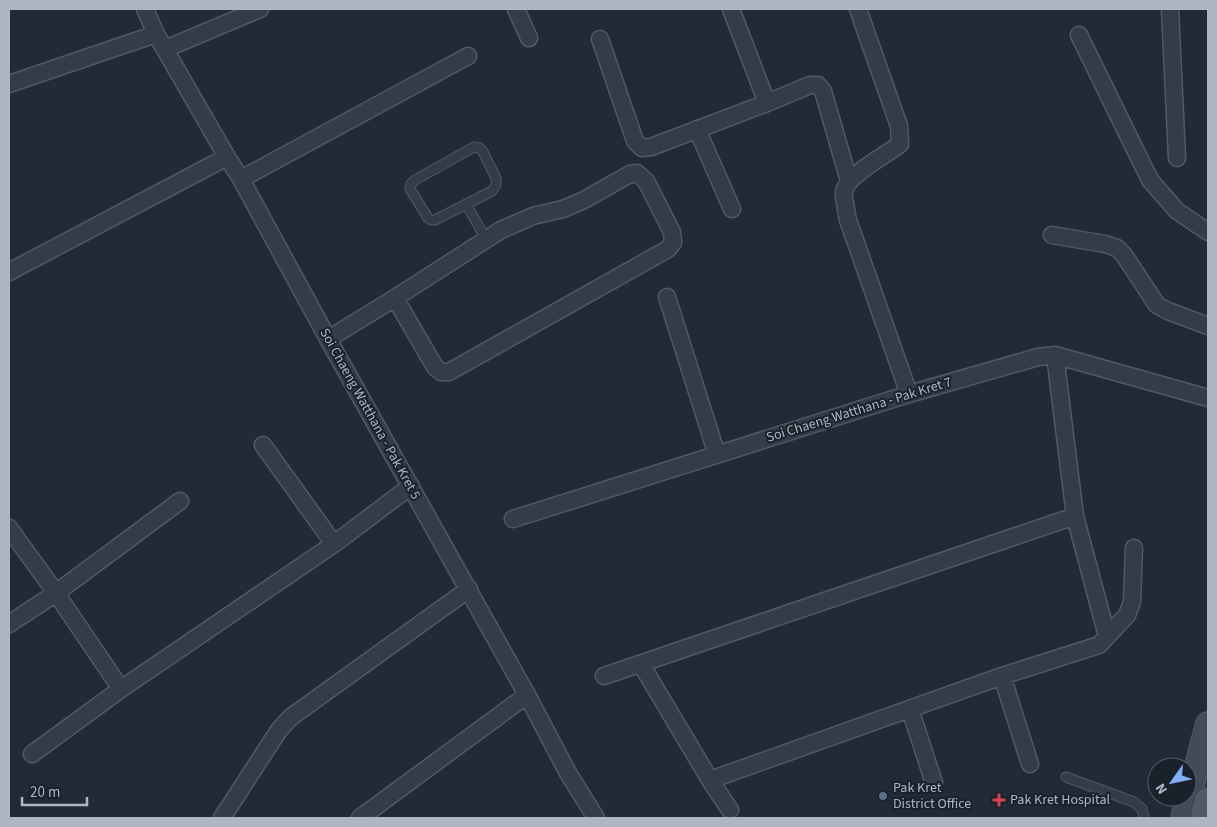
<svg xmlns="http://www.w3.org/2000/svg" width="1217" height="827" viewBox="0 0 1217 827" font-family="'Source Sans 3',sans-serif">
<style>
.lines{fill:none;stroke-linecap:round;stroke-linejoin:round}
.lane-casing{stroke:#515964;stroke-width:11}
.street-casing{stroke:#515964;stroke-width:19}
.secondary-casing{stroke:#515964;stroke-width:26}
.primary-casing{stroke:#3d4550;stroke-width:29}
.lane{stroke:#343c47;stroke-width:9}
.street{stroke:#343c47;stroke-width:16}
.secondary{stroke:#424b59;stroke-width:24}
.primary{stroke:#525a67;stroke-width:26}
.service-dot{fill:#5c6f8a;stroke:#19212b;stroke-width:2}
.health-dot{fill:#e0444e;stroke:#19212b;stroke-width:2}
.labels{text-anchor:middle;dominant-baseline:central;stroke-width:4;stroke-linejoin:round;paint-order:stroke}
.street-label{font-size:14px;fill:#aeb6c3;stroke:#19212b}
.poi-label{font-size:14px;fill:#aeb6c3;stroke:#19212b;text-anchor:start}
</style>
<rect width="100%" height="100%" fill="#212a36"/>
<g class="lines">
<defs>
<path id="lane" d="M 474,147 L 480,148 L 483,152 L 496,178 L 496,185 L 492,191 L 435,220 L 431,220 L 428,218 L 410,189 L 411,184 L 415,180 Z
M 466,204 L 486,239
M 1066,777 L 1134,802 L 1142,809 L 1144,818"/>
<path id="street" d="M 145,9 L 156,34 L 227,157 L 241,179 L 328,339 L 527,695 L 568,773 L 596,818
M 516,9 L 529,38
M 731,9 L 767,103
M 858,9 L 899,126 L 900,144 C 887,155 846,175 844,192 C 843,197 847,213 848,220 L 909,394
M 1170,9 L 1177,158
M 1079,35 L 1150,180 L 1177,211 L 1208,232
M 600,39 L 635,141 L 642,148 L 651,147 L 767,103 L 810,85 L 818,85 L 823,91 L 849,181
M 165,49 L 260,9
M 9,84 L 156,34
M 697,129 L 732,209
M 241,179 L 468,56
M 1052,235 L 1105,244 L 1117,248 L 1124,255 L 1157,305 L 1168,311 L 1208,326
M 9,272 L 227,157
M 667,297 L 717,455
M 328,339 L 395,298 L 501,230 L 533,216 L 563,209 L 584,200 L 630,174 L 637,173 L 646,181 L 672,232 L 673,243 L 668,249 L 449,372 L 441,372 L 435,367 L 395,298
M 1055,355 L 1075,516 L 1107,636
M 263,445 L 334,544
M 513,519 L 909,394 L 1038,357 L 1055,355 L 1208,398
M 9,528 L 56,593 L 121,689
M 9,624 L 56,593 L 180,501
M 641,664 L 710,780 L 730,810
M 604,676 L 1075,516
M 1002,676 L 1030,764
M 910,709 L 934,783
M 32,754 L 121,689 L 334,544 L 411,486
M 710,780 L 1002,676 L 1099,645 L 1127,615 L 1132,602 L 1134,548
M 222,818 L 279,730 L 291,717 L 469,589
M 360,818 L 527,695"/>
<path id="secondary" d="M 1183,818 L 1208,724"/>
<path id="primary" d="M 1204,818 L 1208,801"/>
</defs>
<!-- lane casing -->
<use href="#lane" class="lane-casing"/>
<!-- street casing -->
<use href="#street" class="street-casing"/>
<!-- secondary casing -->
<use href="#secondary" class="secondary-casing"/>
<!-- primary casing -->
<use href="#primary" class="primary-casing"/>
<!-- lane -->
<use href="#lane" class="lane"/>
<!-- street -->
<use href="#street" class="street"/>
<!-- secondary -->
<use href="#secondary" class="secondary"/>
<!-- primary -->
<use href="#primary" class="primary"/>
</g>
<!-- markers -->
<circle class="service-dot" cx="883" cy="796" r="5"/>
<path class="health-dot" d="M996.5 792.5h5v5h5v5h-5v5h-5v-5h-5v-5h5z"/>
<g class="labels">
<!-- street labels -->
<g class="street-label">
<text transform="translate(859 410) rotate(-17)">Soi Chaeng Watthana - Pak Kret 7</text>
<text transform="translate(370 414) rotate(61)">Soi Chaeng Watthana - Pak Kret 5</text>
</g>
<!-- poi labels -->
<g class="poi-label">
<text x="893" y="788">Pak Kret<tspan x="893" dy="16">District Office</tspan></text>
<text x="1010" y="800">Pak Kret Hospital</text>
</g>
</g>
<!-- border -->
<rect width="1217" height="827" fill="none" stroke="#aeb6c3" stroke-width="20"/>
<!-- north arrow -->
<g transform="translate(1172 782) rotate(237)"><circle r="24" fill="#19212b" stroke="#555d68"/>
<path d="M0-4L9 19L0 12L-9 19Z" fill="#83aef3"/>
<text y="-8" font-size="14" font-weight="bold" text-anchor="middle" fill="#aeb6c3">N</text>
</g>
<!-- scale -->
<path d="M22 797v8h65v-8" fill="none" stroke="#aeb6c3" stroke-width="2.5"/>
<text x="30" y="797" font-size="15" fill="#aeb6c3" stroke="#19212b" stroke-width="4" paint-order="stroke">20 m</text>
</svg>
